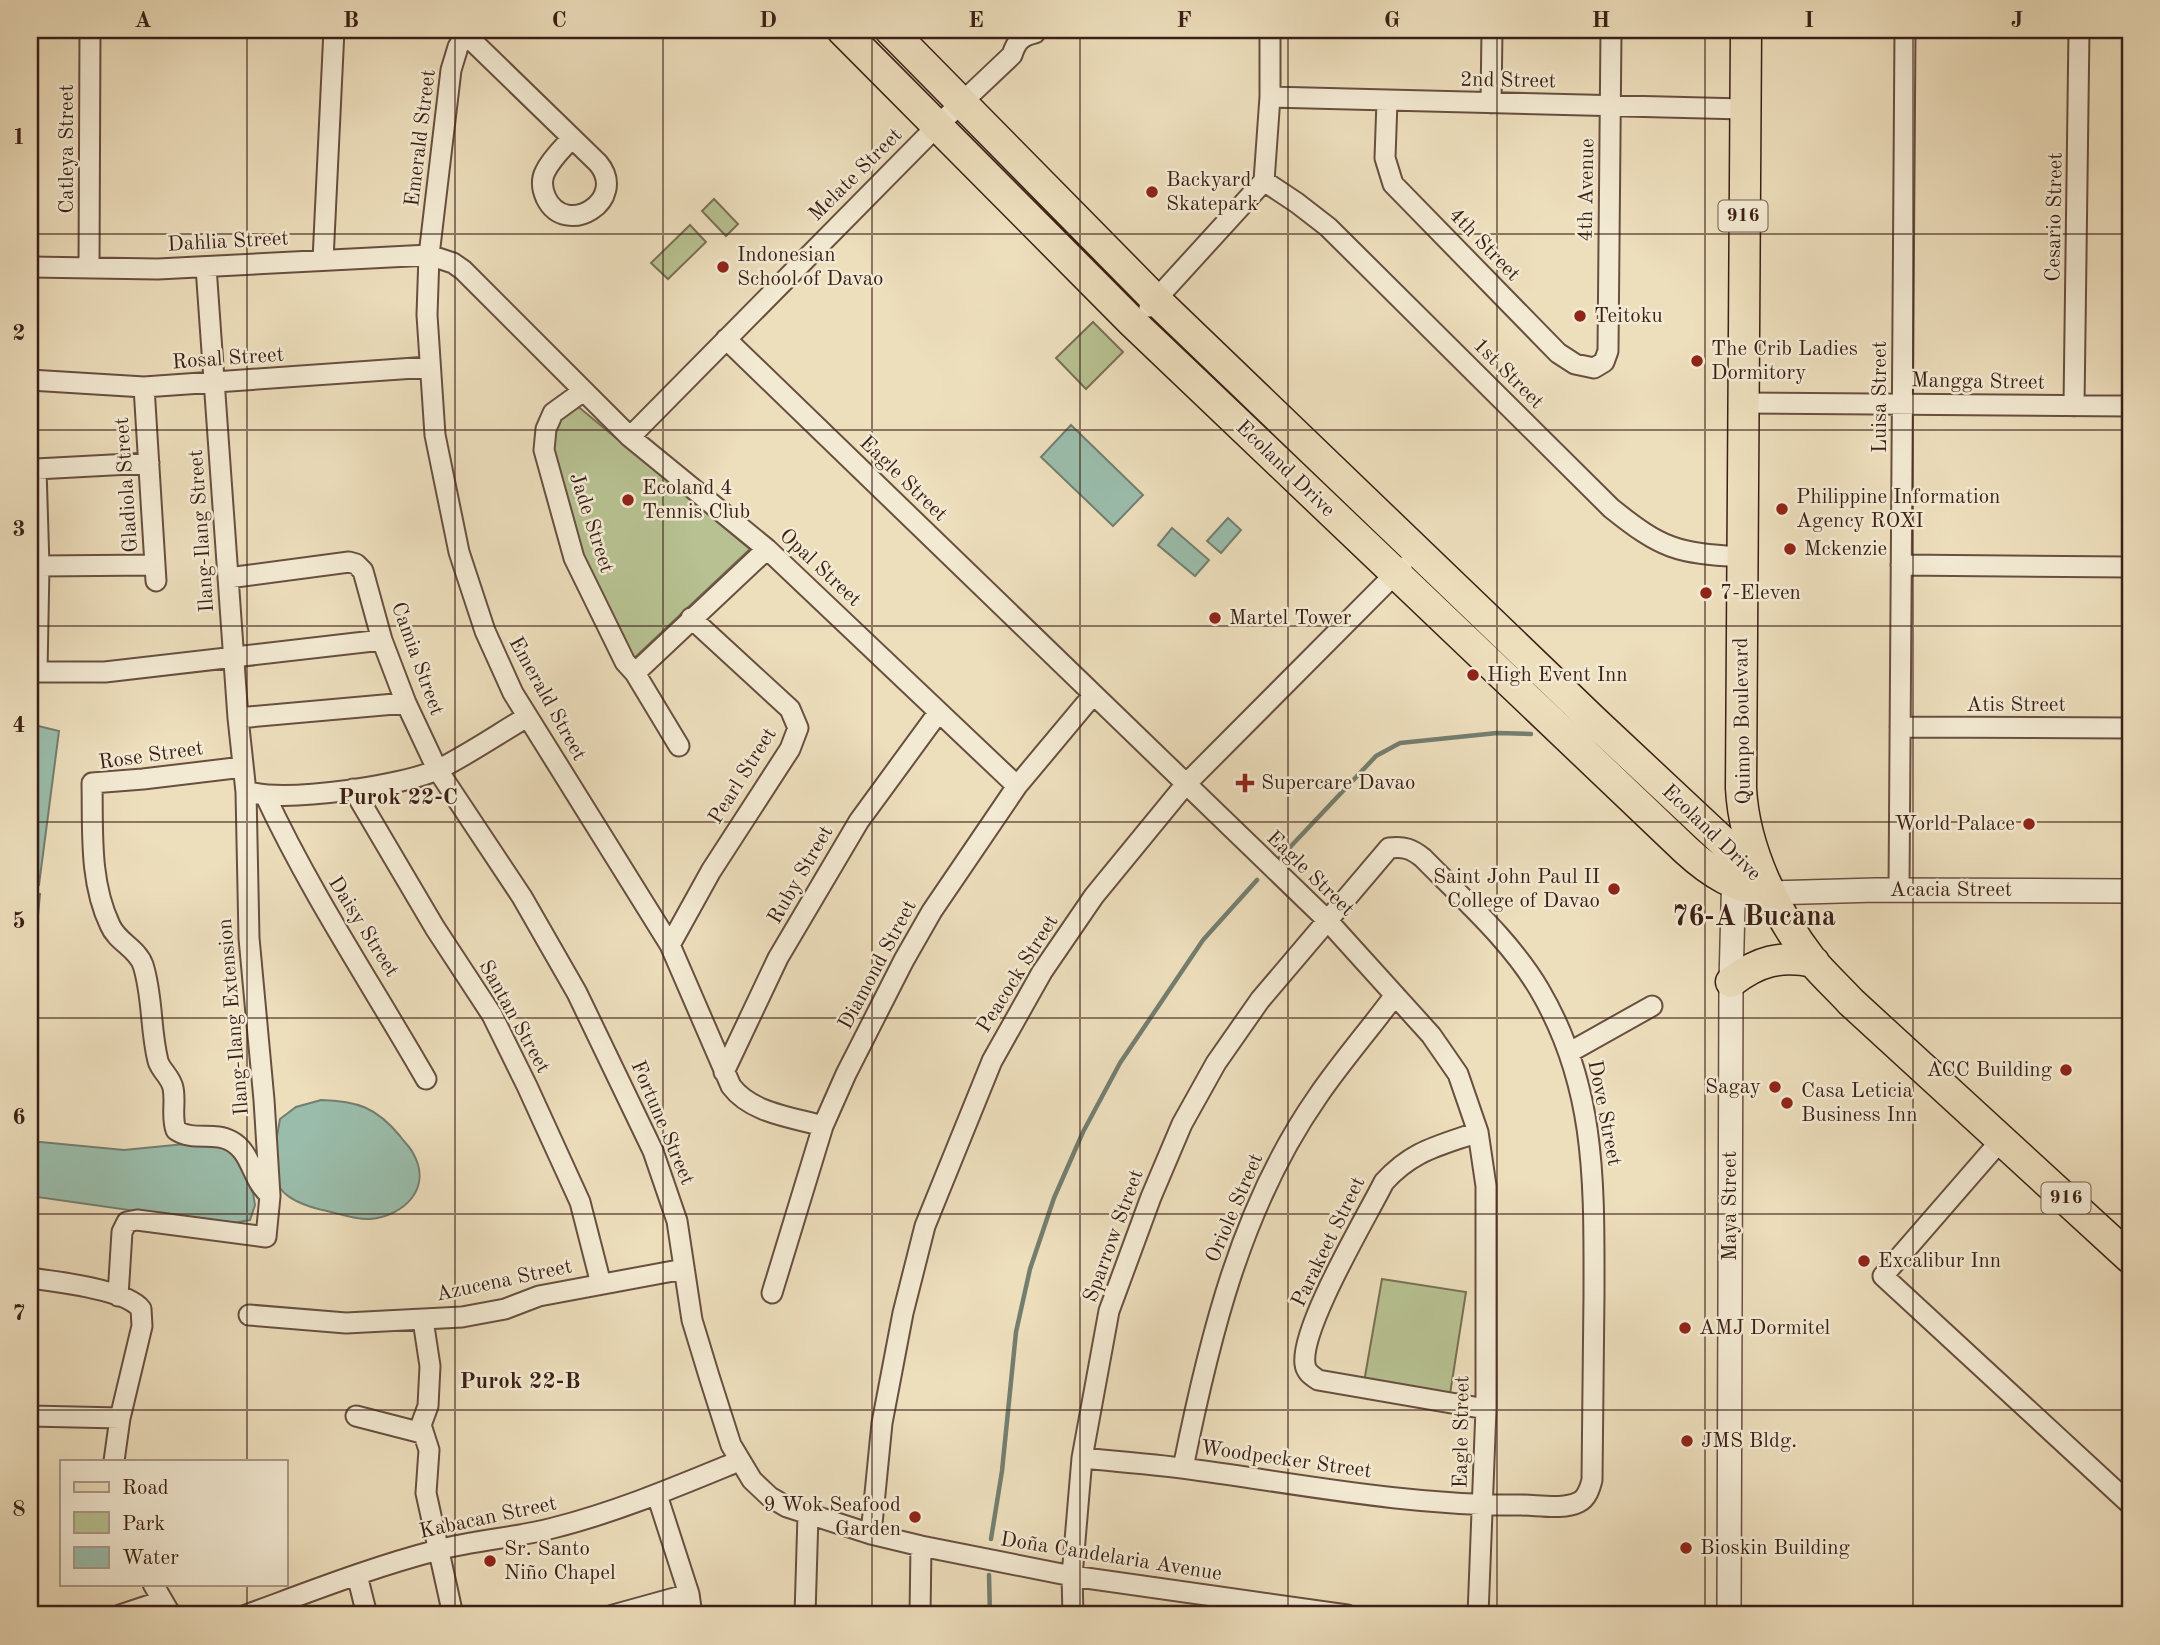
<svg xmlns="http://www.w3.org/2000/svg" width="2160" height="1645" viewBox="0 0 2160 1645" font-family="'Old Standard TT',serif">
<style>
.green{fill:#b7c191;stroke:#797054;stroke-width:2}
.water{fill:#9abdab;stroke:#747e6f;stroke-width:2}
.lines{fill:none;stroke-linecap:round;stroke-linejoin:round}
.stream{stroke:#747e6f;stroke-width:4.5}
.minor-casing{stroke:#684f40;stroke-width:23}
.tertiary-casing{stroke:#684f40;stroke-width:26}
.primary-casing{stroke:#3b1f16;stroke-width:33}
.minor{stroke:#f3ead3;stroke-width:19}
.tertiary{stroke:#f3ead3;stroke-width:23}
.primary{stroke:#eddebc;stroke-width:30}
.grid{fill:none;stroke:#3b1f16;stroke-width:2;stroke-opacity:0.55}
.poi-dot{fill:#8f2418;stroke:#f3ead3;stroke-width:2.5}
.labels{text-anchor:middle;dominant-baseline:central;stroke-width:5;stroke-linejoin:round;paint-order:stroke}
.shield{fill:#f3ead3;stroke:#725c4f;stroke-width:2}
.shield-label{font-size:19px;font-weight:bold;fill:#3b1f16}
.street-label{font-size:21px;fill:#3b1f16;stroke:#f3ead3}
.poi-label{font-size:21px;fill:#3b1f16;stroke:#f3ead3;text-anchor:start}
.neighbourhood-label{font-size:23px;font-weight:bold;fill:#3b1f16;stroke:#f3ead3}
.district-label{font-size:28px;font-weight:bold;fill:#3b1f16;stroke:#f3ead3}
.neatline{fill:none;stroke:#3b1f16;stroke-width:2.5}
.grid-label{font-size:23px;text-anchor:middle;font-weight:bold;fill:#3b1f16}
</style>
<rect width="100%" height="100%" fill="#eddebc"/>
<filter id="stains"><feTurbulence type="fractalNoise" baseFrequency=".00286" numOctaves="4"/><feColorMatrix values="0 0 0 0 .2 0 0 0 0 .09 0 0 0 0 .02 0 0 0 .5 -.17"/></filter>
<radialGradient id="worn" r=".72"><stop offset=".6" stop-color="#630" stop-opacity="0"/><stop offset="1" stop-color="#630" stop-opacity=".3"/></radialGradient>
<!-- green -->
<path class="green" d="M 714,199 L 738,224 L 726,236 L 702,211 Z
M 690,225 L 706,242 L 668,279 L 651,263 Z
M 1093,322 L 1123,352 L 1086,389 L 1056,358 Z
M 575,404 L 750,549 L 630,662 L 584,569 L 554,457 L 554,423 Z
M 1382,1279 L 1466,1292 L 1450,1394 L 1364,1382 Z"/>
<!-- water -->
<path class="water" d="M 1071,425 L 1143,495 L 1113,526 L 1041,457 Z
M 1228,518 L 1241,530 L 1221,553 L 1207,541 Z
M 1172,528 L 1209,560 L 1195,576 L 1158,545 Z
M 30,724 L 59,731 L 39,885 L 30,884 Z
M 30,894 L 40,894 L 30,1000 Z
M 321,1100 C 357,1101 376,1107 400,1136 C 404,1142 410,1147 413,1153 C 433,1188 404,1216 370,1219 C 357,1220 340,1214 327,1211 C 312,1208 289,1201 280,1188 C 268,1171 277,1138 280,1119 L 296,1107 Z
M 30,1141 L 124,1150 L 205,1142 L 229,1150 L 238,1162 L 253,1193 L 255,1205 L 250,1220 L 227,1224 L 30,1196 Z"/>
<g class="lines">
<!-- stream -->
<path class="stream" d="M 1276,862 L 1376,756 L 1400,743 L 1497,733 L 1531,734
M 991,1539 L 1002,1471 L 1016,1332 L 1030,1269 L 1054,1198 L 1083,1132 L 1120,1063 L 1203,940 L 1257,880
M 989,1575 L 990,1615"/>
<defs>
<path id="minor" d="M 461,30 L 598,163 C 629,200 566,239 546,198 C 542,189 541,180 545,172 C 551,159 563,148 572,138
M 466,34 L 458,47 L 451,70 L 429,255 L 427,315 L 435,435 L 459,552 L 485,631 L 513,693 L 670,945 L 731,1086 C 751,1113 791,1117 823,1126
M 1270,97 L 1744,109
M 1387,101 L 1385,158 L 1393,184 L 1558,353 L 1575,364 L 1594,368 L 1604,362 L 1608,351 L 1611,30
M 1491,103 L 1492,30
M 1264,181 L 1297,203 L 1328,227 L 1611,508 C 1662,549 1676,553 1741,557
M 323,260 L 334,30
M 30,267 L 158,269 L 429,255 L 453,263 L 463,270 L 630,437 L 767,549 L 1017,786
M 89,268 L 90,30
M 1149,307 L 1264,181 L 1270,97 L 1270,30
M 726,339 L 1327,920 L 1431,1035 L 1458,1074 L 1478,1132 L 1486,1186 L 1486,1409 L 1478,1615
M 30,380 L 144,387 L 429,367
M 144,387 L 156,581
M 582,392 L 553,413 L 546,429 L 544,450 L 574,558 L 625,662 L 635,673 L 679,746
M 1741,403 L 2130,406
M 2074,406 L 2079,30
M 630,437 L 937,126 L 1012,55 C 1016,42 1021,36 1035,33
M 1901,565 L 2130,567
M 39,566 L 155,565
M 228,578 L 349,562 L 356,564 L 363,571 L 382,640 L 406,703 L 437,769 L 522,897 L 577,993 L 653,1151 L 677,1221 L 692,1320 L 709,1376 L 731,1445 L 752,1480 L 770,1497 L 787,1507 L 871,1534 L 921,1546 L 1072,1576 L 1347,1615
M 30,672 L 105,672 L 382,640
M 37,672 L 39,566 L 36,469 L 149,463
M 635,673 L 767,549
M 238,718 L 406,703
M 1900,727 L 2130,728
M 243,767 L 143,779 L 92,783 C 93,830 89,881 110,925 C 117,942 137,948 143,965 C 153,996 150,1029 158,1061 C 161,1071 171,1077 173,1088 C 176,1102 171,1117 176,1130 C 193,1142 214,1131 231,1141 C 252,1152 252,1181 270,1195
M 353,789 L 435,928 L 492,1015 L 527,1086 L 580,1202 L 601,1284
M 254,793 C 293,801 403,786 439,769 C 469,754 498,734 527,717
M 265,795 C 311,894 372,985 426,1079
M 1899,890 L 1905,30
M 670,945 L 711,871 L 790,749 L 798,728 L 790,709 L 691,618
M 1570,1052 L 1652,1006
M 724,1072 L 778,958 L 859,821 L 938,713
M 1478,1132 C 1439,1146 1413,1150 1384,1182 C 1366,1218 1300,1328 1305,1364 C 1306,1372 1311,1375 1318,1380 L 1486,1409
M 2002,1139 L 1883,1276 L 2130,1504
M 30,1278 C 54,1281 127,1290 141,1309 L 142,1326 L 120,1418 L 114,1461
M 772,1293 L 823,1126 L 846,1074 L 904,960 L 932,911 L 1017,786 L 1093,695
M 118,1296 L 122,1232 L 127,1222 L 137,1220 L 266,1237 L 270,1196 L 264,1100 L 249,938 L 246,792 L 238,718 L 206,267
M 249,1315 L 346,1323 L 462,1317 L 505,1309 L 539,1296 L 684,1269
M 423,1320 L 430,1366 L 428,1406 L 421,1425 L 429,1450 L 426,1493 L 453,1615
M 30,1416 L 120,1418
M 356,1416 L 422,1433
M 1183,1468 C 1209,1339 1241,1206 1318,1096 C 1342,1061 1370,1029 1395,995
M 657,1495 L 689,1594 L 692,1615
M 871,1534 L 882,1423 L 903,1313 L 925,1226 L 992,1061 L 1042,972 L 1094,896 L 1185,785 L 1402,567
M 357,1575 L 367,1615
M 153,1584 L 171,1615
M 120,1615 L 162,1601
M 246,1615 C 309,1592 372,1567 438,1550 C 475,1540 515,1538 553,1528 C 617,1512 678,1486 739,1461
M 613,1615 L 689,1594
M 805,1615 L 808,1515
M 920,1615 L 921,1546
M 1073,1615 L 1072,1576 L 1082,1458 L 1109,1311 L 1151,1197 L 1182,1124 L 1216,1063 L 1260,1000 L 1389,848 C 1404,846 1412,849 1423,858 C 1463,899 1510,940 1539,989 C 1597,1087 1594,1185 1594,1294 C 1593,1356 1593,1418 1592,1480 C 1590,1488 1587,1498 1579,1502 C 1564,1510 1538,1505 1521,1505 C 1407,1506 1295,1483 1182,1468 C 1149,1464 1115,1461 1082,1458"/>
<path id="tertiary" d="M 1771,893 L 1876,890 L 2130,891
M 1729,1615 L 1731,982 L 1734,867"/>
<path id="primary" d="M 842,30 L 1133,323 L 1686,850 C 1712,874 1736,888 1771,893
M 890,30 L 1156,300 L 1595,722 L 1735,853 L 1758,878
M 1746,30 L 1741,788 C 1744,849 1776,914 1813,962 C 1825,976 1839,989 1851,1002 L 2130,1258
M 1731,982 C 1758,961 1781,955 1814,962"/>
</defs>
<!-- minor casing -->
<use href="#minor" class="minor-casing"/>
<!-- tertiary casing -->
<use href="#tertiary" class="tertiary-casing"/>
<!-- primary casing -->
<use href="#primary" class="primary-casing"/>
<!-- minor -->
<use href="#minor" class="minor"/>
<!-- tertiary -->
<use href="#tertiary" class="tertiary"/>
<!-- primary -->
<use href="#primary" class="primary"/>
</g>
<!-- grid -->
<path class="grid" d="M 247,30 L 247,1461M 455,30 L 455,1615M 663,30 L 663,1615M 872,30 L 872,1615M 1080,30 L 1080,1615M 1288,30 L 1288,1615M 1497,30 L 1497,1615M 1705,30 L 1705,1615M 1913,30 L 1913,1615M 30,234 L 2130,234M 30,430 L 2130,430M 30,626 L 2130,626M 30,822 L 2130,822M 30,1018 L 2130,1018M 30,1214 L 2130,1214M 30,1410 L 2130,1410M 247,1584 L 247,1615"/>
<!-- markers -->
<g class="poi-dot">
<circle cx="1152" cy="192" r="7"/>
<circle cx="723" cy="267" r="7"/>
<circle cx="1580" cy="316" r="7"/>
<circle cx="1697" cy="361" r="7"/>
<circle cx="628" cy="500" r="7"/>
<circle cx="1782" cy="509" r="7"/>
<circle cx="1790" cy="549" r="7"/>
<circle cx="1706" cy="593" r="7"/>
<circle cx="1215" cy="618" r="7"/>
<circle cx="1473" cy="675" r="7"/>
<path d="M1241.5 772.5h7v7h7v7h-7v7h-7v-7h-7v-7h7z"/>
<circle cx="2029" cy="824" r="7"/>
<circle cx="1614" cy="889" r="7"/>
<circle cx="2066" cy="1070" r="7"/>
<circle cx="1775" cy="1087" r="7"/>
<circle cx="1787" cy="1103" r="7"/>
<circle cx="1864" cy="1261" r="7"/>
<circle cx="1685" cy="1328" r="7"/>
<circle cx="1687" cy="1441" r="7"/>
<circle cx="915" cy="1517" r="7"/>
<circle cx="1686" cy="1548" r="7"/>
<circle cx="490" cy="1561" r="7"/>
</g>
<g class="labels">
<!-- shield labels -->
<g class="shield">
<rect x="1718.5" y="200.5" width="49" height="31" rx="5"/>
<rect x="2041.5" y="1182.5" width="49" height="31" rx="5"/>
</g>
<g class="shield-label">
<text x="1743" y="216">916</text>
<text x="2066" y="1198">916</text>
</g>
<!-- street labels -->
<g class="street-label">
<text transform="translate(1508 81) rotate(1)">2nd Street</text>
<text transform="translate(421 138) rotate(-83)">Emerald Street</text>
<text transform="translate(67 149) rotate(-90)">Catleya Street</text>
<text transform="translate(856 175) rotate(-45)">Melate Street</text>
<text transform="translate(1587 190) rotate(-89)">4th Avenue</text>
<text transform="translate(2055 217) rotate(-89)">Cesario Street</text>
<text transform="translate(228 242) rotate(-3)">Dahlia Street</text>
<text transform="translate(1484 245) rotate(46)">4th Street</text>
<text transform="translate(228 359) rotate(-4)">Rosal Street</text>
<text transform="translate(1508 374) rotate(45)">1st Street</text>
<text transform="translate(1978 382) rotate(1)">Mangga Street</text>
<text transform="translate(1880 397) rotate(-90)">Luisa Street</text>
<text transform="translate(1285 469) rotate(44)">Ecoland Drive</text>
<text transform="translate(903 479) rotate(44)">Eagle Street</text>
<text transform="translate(127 485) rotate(-94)">Gladiola Street</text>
<text transform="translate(591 523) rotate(72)">Jade Street</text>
<text transform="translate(202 531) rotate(-94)">Ilang-Ilang Street</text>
<text transform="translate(820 568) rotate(43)">Opal Street</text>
<text transform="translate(417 659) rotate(70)">Camia Street</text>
<text transform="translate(547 699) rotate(61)">Emerald Street</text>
<text x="2016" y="705">Atis Street</text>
<text transform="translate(1743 721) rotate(-91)">Quimpo Boulevard</text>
<text transform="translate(151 756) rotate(-8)">Rose Street</text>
<text transform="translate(743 776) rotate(-58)">Pearl Street</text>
<text transform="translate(1711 833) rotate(44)">Ecoland Drive</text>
<text transform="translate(1310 874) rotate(44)">Eagle Street</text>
<text transform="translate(801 875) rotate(-60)">Ruby Street</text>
<text x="1951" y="890">Acacia Street</text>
<text transform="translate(363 927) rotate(58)">Daisy Street</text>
<text transform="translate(878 965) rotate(-62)">Diamond Street</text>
<text transform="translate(1018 974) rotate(-58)">Peacock Street</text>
<text transform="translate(234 1017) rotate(-95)">Ilang-Ilang Extension</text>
<text transform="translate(514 1017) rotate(61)">Santan Street</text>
<text transform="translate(1604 1113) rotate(79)">Dove Street</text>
<text transform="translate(662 1123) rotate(67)">Fortune Street</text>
<text transform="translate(1730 1206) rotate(-90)">Maya Street</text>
<text transform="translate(1235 1208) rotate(-67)">Oriole Street</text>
<text transform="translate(1114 1236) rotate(-70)">Sparrow Street</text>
<text transform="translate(1329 1242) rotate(-64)">Parakeet Street</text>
<text transform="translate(504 1281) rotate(-12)">Azucena Street</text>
<text transform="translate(1462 1432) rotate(-89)">Eagle Street</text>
<text transform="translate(1286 1460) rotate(8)">Woodpecker Street</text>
<text transform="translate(488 1518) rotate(-12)">Kabacan Street</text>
<text transform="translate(1111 1557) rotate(9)">Doña Candelaria Avenue</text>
</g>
<!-- poi labels -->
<g class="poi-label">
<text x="1166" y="180">Backyard<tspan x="1166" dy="24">Skatepark</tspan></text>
<text x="737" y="255">Indonesian<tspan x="737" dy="24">School of Davao</tspan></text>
<text x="1594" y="316">Teitoku</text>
<text x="1711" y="349">The Crib Ladies<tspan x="1711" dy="24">Dormitory</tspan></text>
<text x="642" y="488">Ecoland 4<tspan x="642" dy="24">Tennis Club</tspan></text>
<text x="1796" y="497">Philippine Information<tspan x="1796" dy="24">Agency ROXI</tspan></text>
<text x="1804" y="549">Mckenzie</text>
<text x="1720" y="593">7-Eleven</text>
<text x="1229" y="618">Martel Tower</text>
<text x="1487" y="675">High Event Inn</text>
<text x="1261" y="783">Supercare Davao</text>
<text x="2015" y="824" text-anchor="end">World Palace</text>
<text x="1600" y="877" text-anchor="end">Saint John Paul II<tspan x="1600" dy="24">College of Davao</tspan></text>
<text x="2052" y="1070" text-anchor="end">ACC Building</text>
<text x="1761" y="1087" text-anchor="end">Sagay</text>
<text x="1801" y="1091">Casa Leticia<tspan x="1801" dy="24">Business Inn</tspan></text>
<text x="1878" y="1261">Excalibur Inn</text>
<text x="1699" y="1328">AMJ Dormitel</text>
<text x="1701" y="1441">JMS Bldg.</text>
<text x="901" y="1505" text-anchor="end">9 Wok Seafood<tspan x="901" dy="24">Garden</tspan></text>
<text x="1700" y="1548">Bioskin Building</text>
<text x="504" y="1549">Sr. Santo<tspan x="504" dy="24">Niño Chapel</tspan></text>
</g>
<!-- neighbourhood labels -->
<g class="neighbourhood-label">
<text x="398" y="797">Purok 22-C</text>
<text x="520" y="1381">Purok 22-B</text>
</g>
<!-- district labels -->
<g class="district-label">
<text x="1754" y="918">76-A Bucana</text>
</g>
</g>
<!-- margin -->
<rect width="2160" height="1645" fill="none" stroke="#eddebc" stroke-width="77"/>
<!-- legend -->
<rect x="60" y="1460" width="228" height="126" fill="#f3ead3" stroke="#a99987" stroke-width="2"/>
<rect x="74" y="1482" width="35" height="10" fill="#eddebc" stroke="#a99987" stroke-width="2"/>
<text x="122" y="1494" font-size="21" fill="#3b1f16">Road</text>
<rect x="74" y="1512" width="35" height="21" fill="#b7c191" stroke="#a99987" stroke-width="2"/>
<text x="122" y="1530" font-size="21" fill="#3b1f16">Park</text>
<rect x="74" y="1547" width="35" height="21" fill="#9abdab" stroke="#a99987" stroke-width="2"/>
<text x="122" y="1564" font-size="21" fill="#3b1f16">Water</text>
<rect x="38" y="38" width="2084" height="1568" class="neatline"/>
<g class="grid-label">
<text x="143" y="27">A</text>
<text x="351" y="27">B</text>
<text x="559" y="27">C</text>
<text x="768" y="27">D</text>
<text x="976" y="27">E</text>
<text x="1184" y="27">F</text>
<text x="1392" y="27">G</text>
<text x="1601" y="27">H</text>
<text x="1809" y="27">I</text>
<text x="2017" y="27">J</text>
<text x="19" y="144">1</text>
<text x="19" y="340">2</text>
<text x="19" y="536">3</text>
<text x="19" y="732">4</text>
<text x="19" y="928">5</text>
<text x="19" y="1124">6</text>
<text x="19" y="1320">7</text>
<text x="19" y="1516">8</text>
</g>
<rect width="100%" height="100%" filter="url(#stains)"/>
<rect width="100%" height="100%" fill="url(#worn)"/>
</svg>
